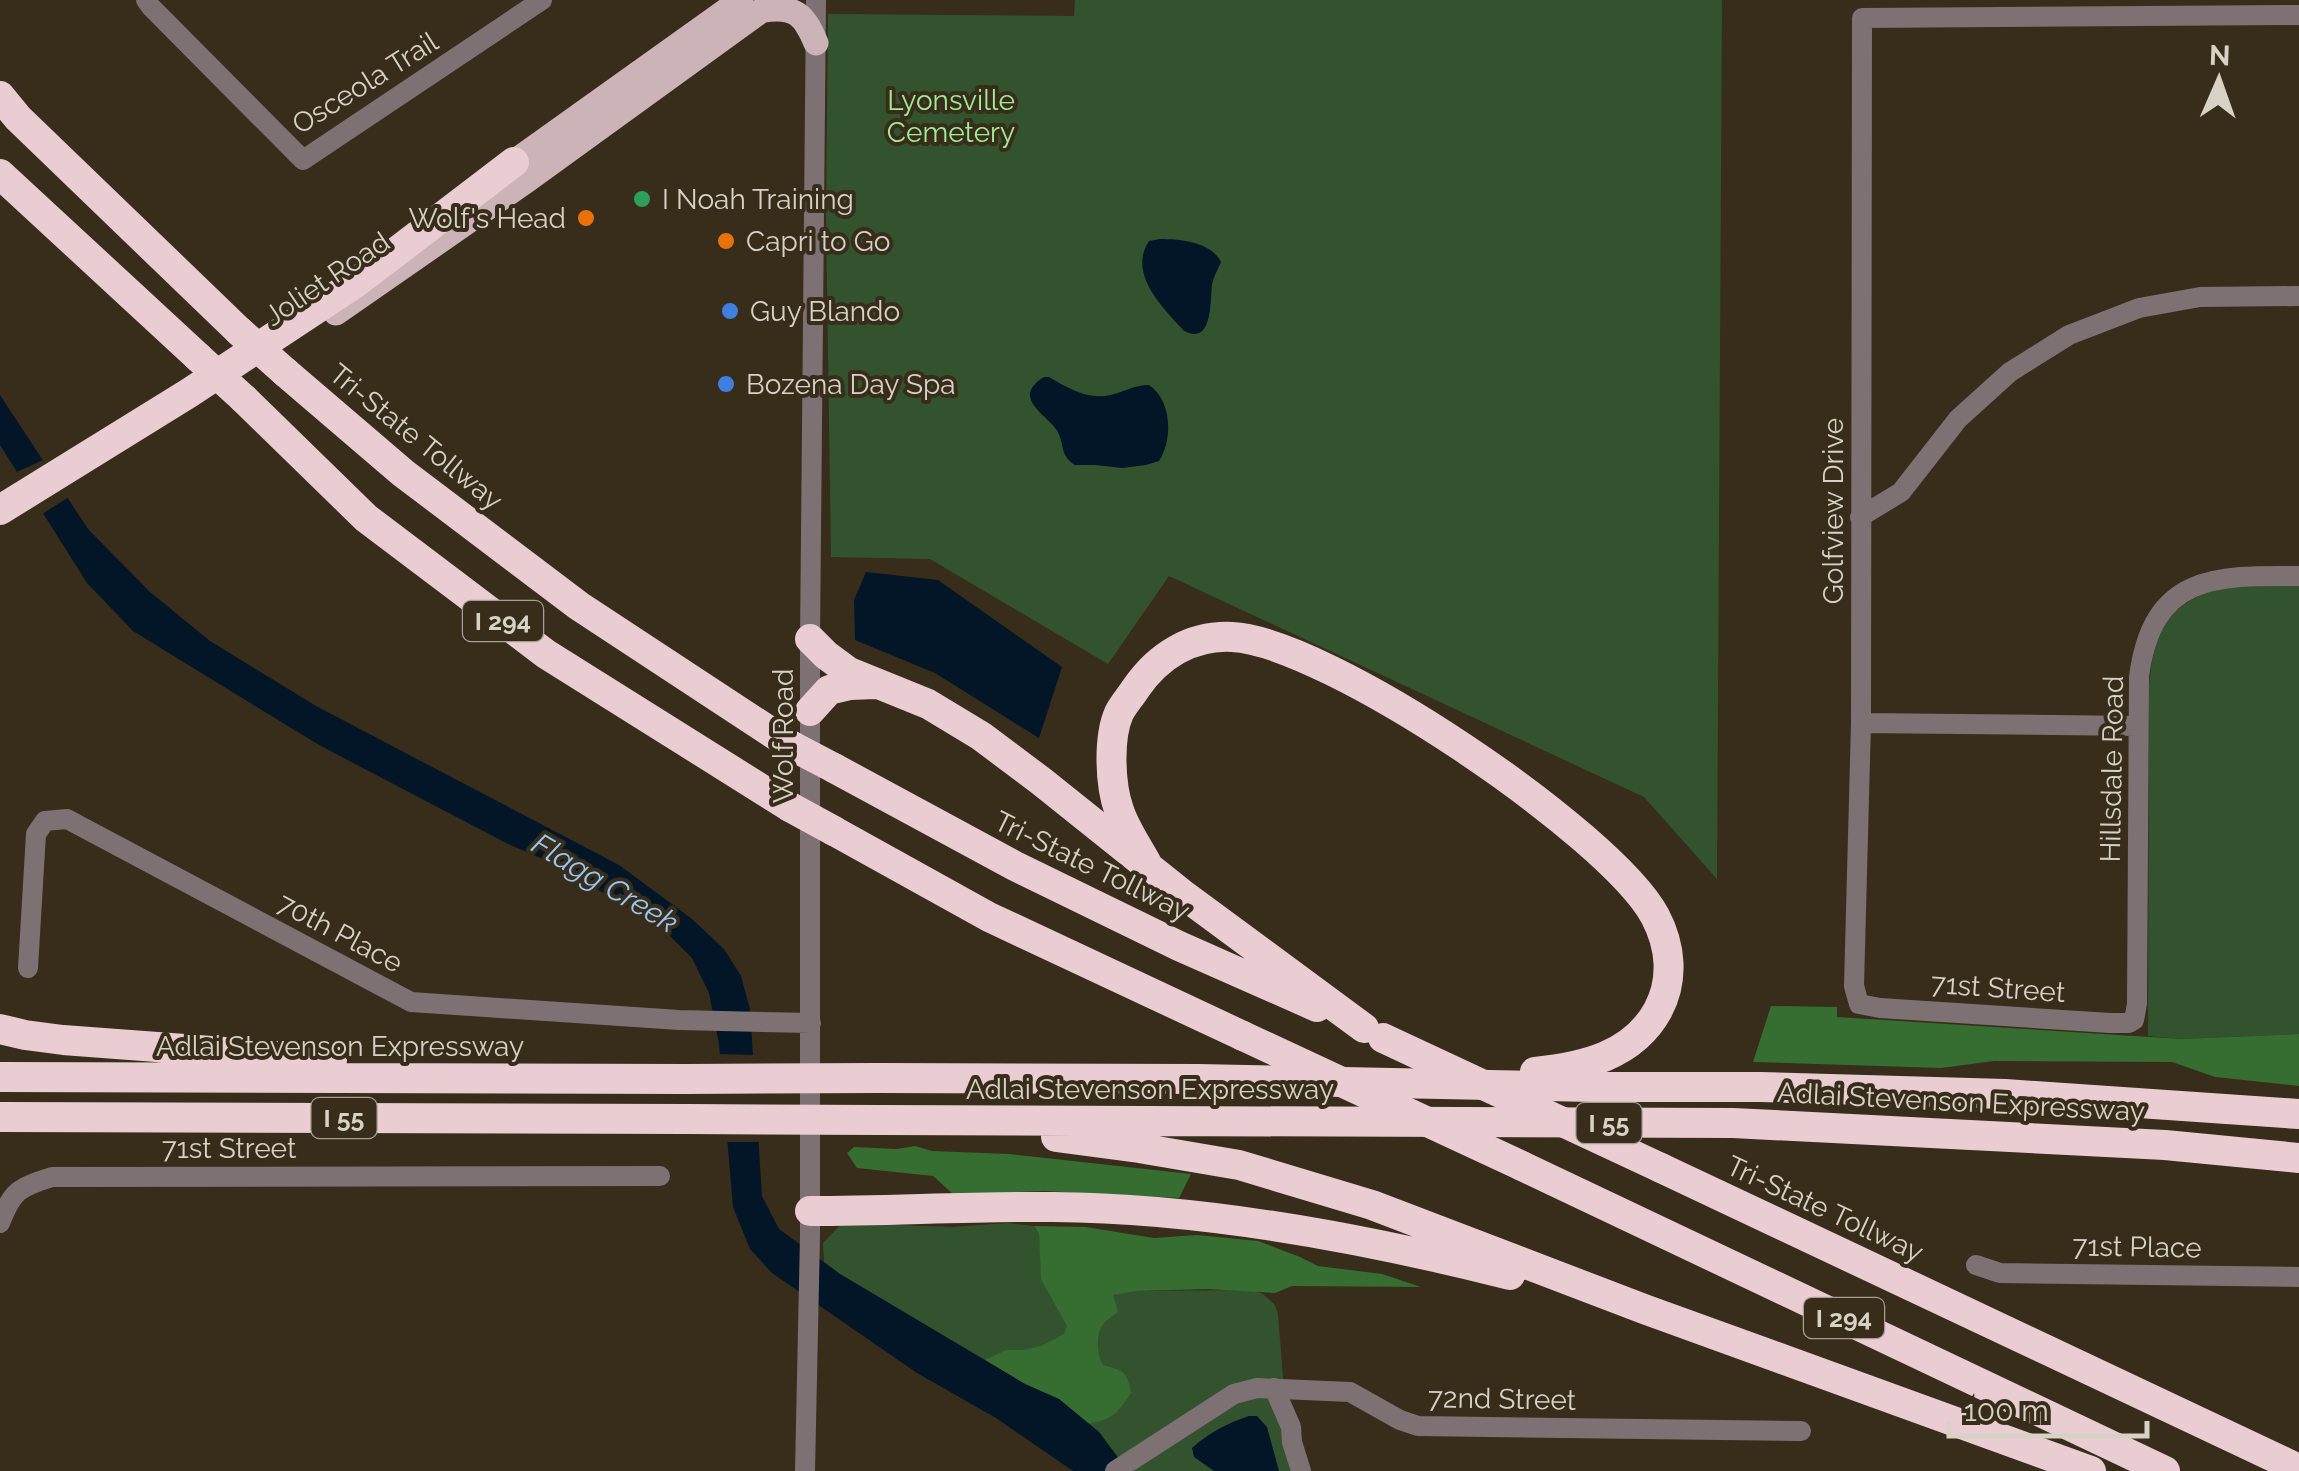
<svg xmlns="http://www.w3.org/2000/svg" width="2299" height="1471" viewBox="0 0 2299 1471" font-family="Raleway,sans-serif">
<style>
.green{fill:#33532f}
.forest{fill:#366d30}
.water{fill:#031627}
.pier{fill:#372d1a}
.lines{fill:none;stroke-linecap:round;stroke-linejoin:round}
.minor{stroke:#7d7173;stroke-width:20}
.major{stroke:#cbb3b8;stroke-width:25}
.highway{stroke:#eacdd2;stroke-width:30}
.highway-bridge{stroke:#eacdd2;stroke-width:30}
.leisure-dot{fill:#2e9e5b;stroke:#372d1a;stroke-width:4}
.food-dot{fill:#e8710a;stroke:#372d1a;stroke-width:4}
.shop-dot{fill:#3f7fe0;stroke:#372d1a;stroke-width:4}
.labels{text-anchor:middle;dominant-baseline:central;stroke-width:8;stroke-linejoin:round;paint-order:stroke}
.shield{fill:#372d1a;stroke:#a7a092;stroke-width:2.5}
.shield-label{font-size:25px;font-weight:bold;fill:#d7d1c6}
.street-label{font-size:28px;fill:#d7d1c6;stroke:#372d1a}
.park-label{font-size:28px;fill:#9eec94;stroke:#372d1a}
.poi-label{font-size:28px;fill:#d7d1c6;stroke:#372d1a;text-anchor:start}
.water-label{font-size:30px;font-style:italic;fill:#97c7f6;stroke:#372d1a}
</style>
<rect width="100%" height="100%" fill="#372d1a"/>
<!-- green -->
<path class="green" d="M 1075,0 L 1722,0 L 1717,879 L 1644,797 L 1169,576 L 1108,664 L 930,559 L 831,557 L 826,215 L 828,14 L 1074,16 Z
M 2235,586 L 2299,586 L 2299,1034 L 2182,1039 L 2148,1036 L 2149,691 C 2153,628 2169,598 2235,586 Z
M 842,1223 L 953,1227 L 1007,1223 L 1034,1226 L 1039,1234 L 1042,1279 L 1136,1291 L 1254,1290 L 1263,1294 L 1275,1305 L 1278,1314 L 1283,1377 L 1279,1418 L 1290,1471 L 1128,1471 L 1099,1432 L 1059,1399 L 1025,1384 L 840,1274 L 824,1262 L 823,1243 Z"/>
<!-- forest -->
<path class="forest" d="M 1771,1006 L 1837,1007 L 1837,1017 L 2182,1039 L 2299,1034 L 2299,1086 L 2215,1077 L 2172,1062 L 1994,1061 L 1941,1068 L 1753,1062 Z
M 915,1146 L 932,1151 L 1009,1154 L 1191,1174 L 1179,1198 L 1045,1191 L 953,1194 L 933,1176 L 857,1168 L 847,1153 L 854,1147 L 897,1149 Z
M 1034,1226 L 1086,1227 L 1154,1238 L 1197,1235 L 1258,1241 L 1300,1257 L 1318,1266 L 1382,1274 L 1421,1287 L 1292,1286 L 1275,1293 L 1207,1289 L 1136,1291 L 1113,1295 L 1118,1312 C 1113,1316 1108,1319 1104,1323 C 1095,1334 1097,1355 1103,1365 C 1124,1371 1127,1371 1131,1393 C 1117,1414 1113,1419 1088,1424 L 1059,1399 L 1025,1384 L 985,1360 L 1006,1350 L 1024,1350 L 1041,1346 L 1064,1334 L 1067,1326 L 1041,1279 L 1039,1234 Z"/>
<!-- water -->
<path class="water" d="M 1160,239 C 1181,239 1211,242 1221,262 C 1218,269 1213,278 1212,285 C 1210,301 1213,346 1184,331 C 1164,309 1127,274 1149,241 Z
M 1044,377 L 1049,377 C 1068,388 1087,400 1110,395 C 1124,392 1134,385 1149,385 C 1172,400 1173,440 1159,461 L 1146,465 L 1122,468 L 1095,465 L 1075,465 C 1058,454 1066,444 1056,429 C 1045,414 1011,397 1044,377 Z
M 0,395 L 88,529 L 150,592 L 210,641 L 316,706 L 619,865 L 692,919 L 724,949 L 741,976 L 750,1009 L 762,1196 L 779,1229 L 840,1274 L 1025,1384 L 1059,1399 L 1099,1432 L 1128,1471 L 1073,1471 L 996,1418 L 917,1373 L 772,1273 L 750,1249 L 733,1207 L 719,1044 L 709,993 L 692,958 L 663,929 L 557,865 L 508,844 L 319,745 L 133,631 L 87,583 L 0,445 Z
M 866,572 L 938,580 L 1062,667 L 1039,738 L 935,673 L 855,640 L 854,600 Z
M 1249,1416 L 1257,1416 L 1267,1427 L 1279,1471 L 1214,1471 L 1194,1457 L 1192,1448 C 1208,1433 1228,1423 1249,1416 Z"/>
<!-- pier -->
<path class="pier" d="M 48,458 L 72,495 L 39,516 L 12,474 Z
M 715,1054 L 758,1055 L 764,1142 L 722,1142 Z"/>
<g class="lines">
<!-- minor -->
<path class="minor" d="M 146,0 L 151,7 L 303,160 L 542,0
M 2299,15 L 1862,18 L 1861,723 L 1854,986 L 1859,1004 L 1880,1008 L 2110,1023 L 2129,1023 L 2134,1020 L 2137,1004 L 2139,677 C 2152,575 2214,575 2299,576
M 1860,517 L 1901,492 L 1958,419 L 2010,372 L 2069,335 L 2139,308 L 2200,297 L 2299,296
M 1861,723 L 2138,726
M 28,968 L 36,834 L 45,821 L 67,819 L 411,1002 L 679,1020 L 811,1023
M 0,1223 C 13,1190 18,1188 52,1177 L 660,1176
M 1976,1265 L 2000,1273 L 2299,1277
M 1274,1388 L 1291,1427 L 1292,1442 L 1301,1471
M 805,1471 L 810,1236 L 810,639 L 816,0
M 1115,1471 L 1234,1394 L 1257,1388 L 1350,1392 L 1400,1420 L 1418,1426 L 1801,1431"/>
<!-- major -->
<path class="major" d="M 764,10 C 795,6 804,14 816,43
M 514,162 L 741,0
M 336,313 L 526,181 L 776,0"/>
<!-- highway -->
<path class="highway" d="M 0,96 L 18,118 L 239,331
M 0,174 L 198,357
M 285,372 L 403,473 L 579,606 L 792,746
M 244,399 L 366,518 L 546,654 L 790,807
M 0,510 L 189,393 L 354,284 L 514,162
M 810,639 L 826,655 L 849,672 L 928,704 L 981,736 L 1041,781 L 1181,893 L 1364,1028
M 810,711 L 829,690 L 850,685 L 875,684
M 834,768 L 1015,866 L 1179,946 L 1317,1007
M 834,831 L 989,917 L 1243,1036
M 1147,864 C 1138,847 1125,829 1119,810 C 1110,785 1108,738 1119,713 C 1123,705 1131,696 1136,688 C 1158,656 1191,635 1232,637 C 1326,641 1610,833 1655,916 C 1671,946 1674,980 1658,1010 C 1633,1056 1583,1067 1535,1072
M 0,1029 L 25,1035 L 63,1040 L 332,1060
M 0,1077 L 685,1079
M 878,1078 L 1198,1079 L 1592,1087 L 1760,1087 L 2005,1094 L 2299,1114
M 0,1117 L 687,1119
M 880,1120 L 1733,1123 L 2165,1145 L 2299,1158
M 1056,1137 L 1139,1148 L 1239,1165 L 1372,1205 L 1644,1309 L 2091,1471
M 1522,1166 L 2165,1471
M 1661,1168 L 2299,1469
M 810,1211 C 891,1211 972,1206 1053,1207 C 1204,1208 1364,1238 1510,1275"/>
<!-- highway-bridge -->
<path class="highway-bridge" d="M 239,331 L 285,372
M 198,357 L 244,399
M 792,746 L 834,768
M 790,807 L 834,831
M 1243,1036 L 1522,1166
M 1383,1038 L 1661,1168
M 685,1079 L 878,1078
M 687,1119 L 880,1120"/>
</g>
<!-- markers -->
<circle class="leisure-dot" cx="642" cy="199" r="10"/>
<g class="food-dot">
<circle cx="586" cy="218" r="10"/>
<circle cx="726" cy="241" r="10"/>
</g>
<g class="shop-dot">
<circle cx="730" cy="311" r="10"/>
<circle cx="726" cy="384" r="10"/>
</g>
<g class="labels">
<!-- shield labels -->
<g class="shield">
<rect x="463" y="601" width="80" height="40" rx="8"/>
<rect x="311.5" y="1098" width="65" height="40" rx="8"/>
<rect x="1576.5" y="1103" width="65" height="40" rx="8"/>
<rect x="1804" y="1298" width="80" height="40" rx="8"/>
</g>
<g class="shield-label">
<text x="503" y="621">I 294</text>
<text x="344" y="1118">I 55</text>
<text x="1609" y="1123">I 55</text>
<text x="1844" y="1318">I 294</text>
</g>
<!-- street labels -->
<g class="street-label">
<text transform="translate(365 83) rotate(-32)">Osceola Trail</text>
<text transform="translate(327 279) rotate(-34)">Joliet Road</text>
<text transform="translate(416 437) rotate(39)">Tri-State Tollway</text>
<text transform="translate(1833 511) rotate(-90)">Golfview Drive</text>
<text transform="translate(783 736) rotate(-90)">Wolf Road</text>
<text transform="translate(2112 769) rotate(-89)">Hillsdale Road</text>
<text transform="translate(1092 866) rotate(26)">Tri-State Tollway</text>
<text transform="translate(340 933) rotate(28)">70th Place</text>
<text transform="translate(1998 988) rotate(4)">71st Street</text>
<text x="340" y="1046">Adlai Stevenson Expressway</text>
<text x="1150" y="1089">Adlai Stevenson Expressway</text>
<text transform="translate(1961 1102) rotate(3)">Adlai Stevenson Expressway</text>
<text x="229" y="1148">71st Street</text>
<text transform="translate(1825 1209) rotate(25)">Tri-State Tollway</text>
<text transform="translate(2137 1247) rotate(1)">71st Place</text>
<text transform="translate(1502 1399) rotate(1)">72nd Street</text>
</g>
<!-- park labels -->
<g class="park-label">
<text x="951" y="100">Lyonsville<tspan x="951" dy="32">Cemetery</tspan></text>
</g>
<!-- poi labels -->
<g class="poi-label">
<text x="662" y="199">I Noah Training</text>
<text x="566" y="218" text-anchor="end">Wolf's Head</text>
<text x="746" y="241">Capri to Go</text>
<text x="750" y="311">Guy Blando</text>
<text x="746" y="384">Bozena Day Spa</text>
</g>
<!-- water labels -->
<g class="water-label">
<text transform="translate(605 883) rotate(31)">Flagg Creek</text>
</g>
</g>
<!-- north arrow -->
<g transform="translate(2219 80) rotate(2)" stroke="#372d1a" stroke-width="8" paint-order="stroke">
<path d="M0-8L18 38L0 25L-18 38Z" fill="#d7d1c6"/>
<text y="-15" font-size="28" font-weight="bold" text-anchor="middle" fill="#d7d1c6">N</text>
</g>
<!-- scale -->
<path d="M1949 1421v15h198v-15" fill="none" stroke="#d7d1c6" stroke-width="5"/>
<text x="1964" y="1421" font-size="30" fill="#d7d1c6" stroke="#372d1a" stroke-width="8" paint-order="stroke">100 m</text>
</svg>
